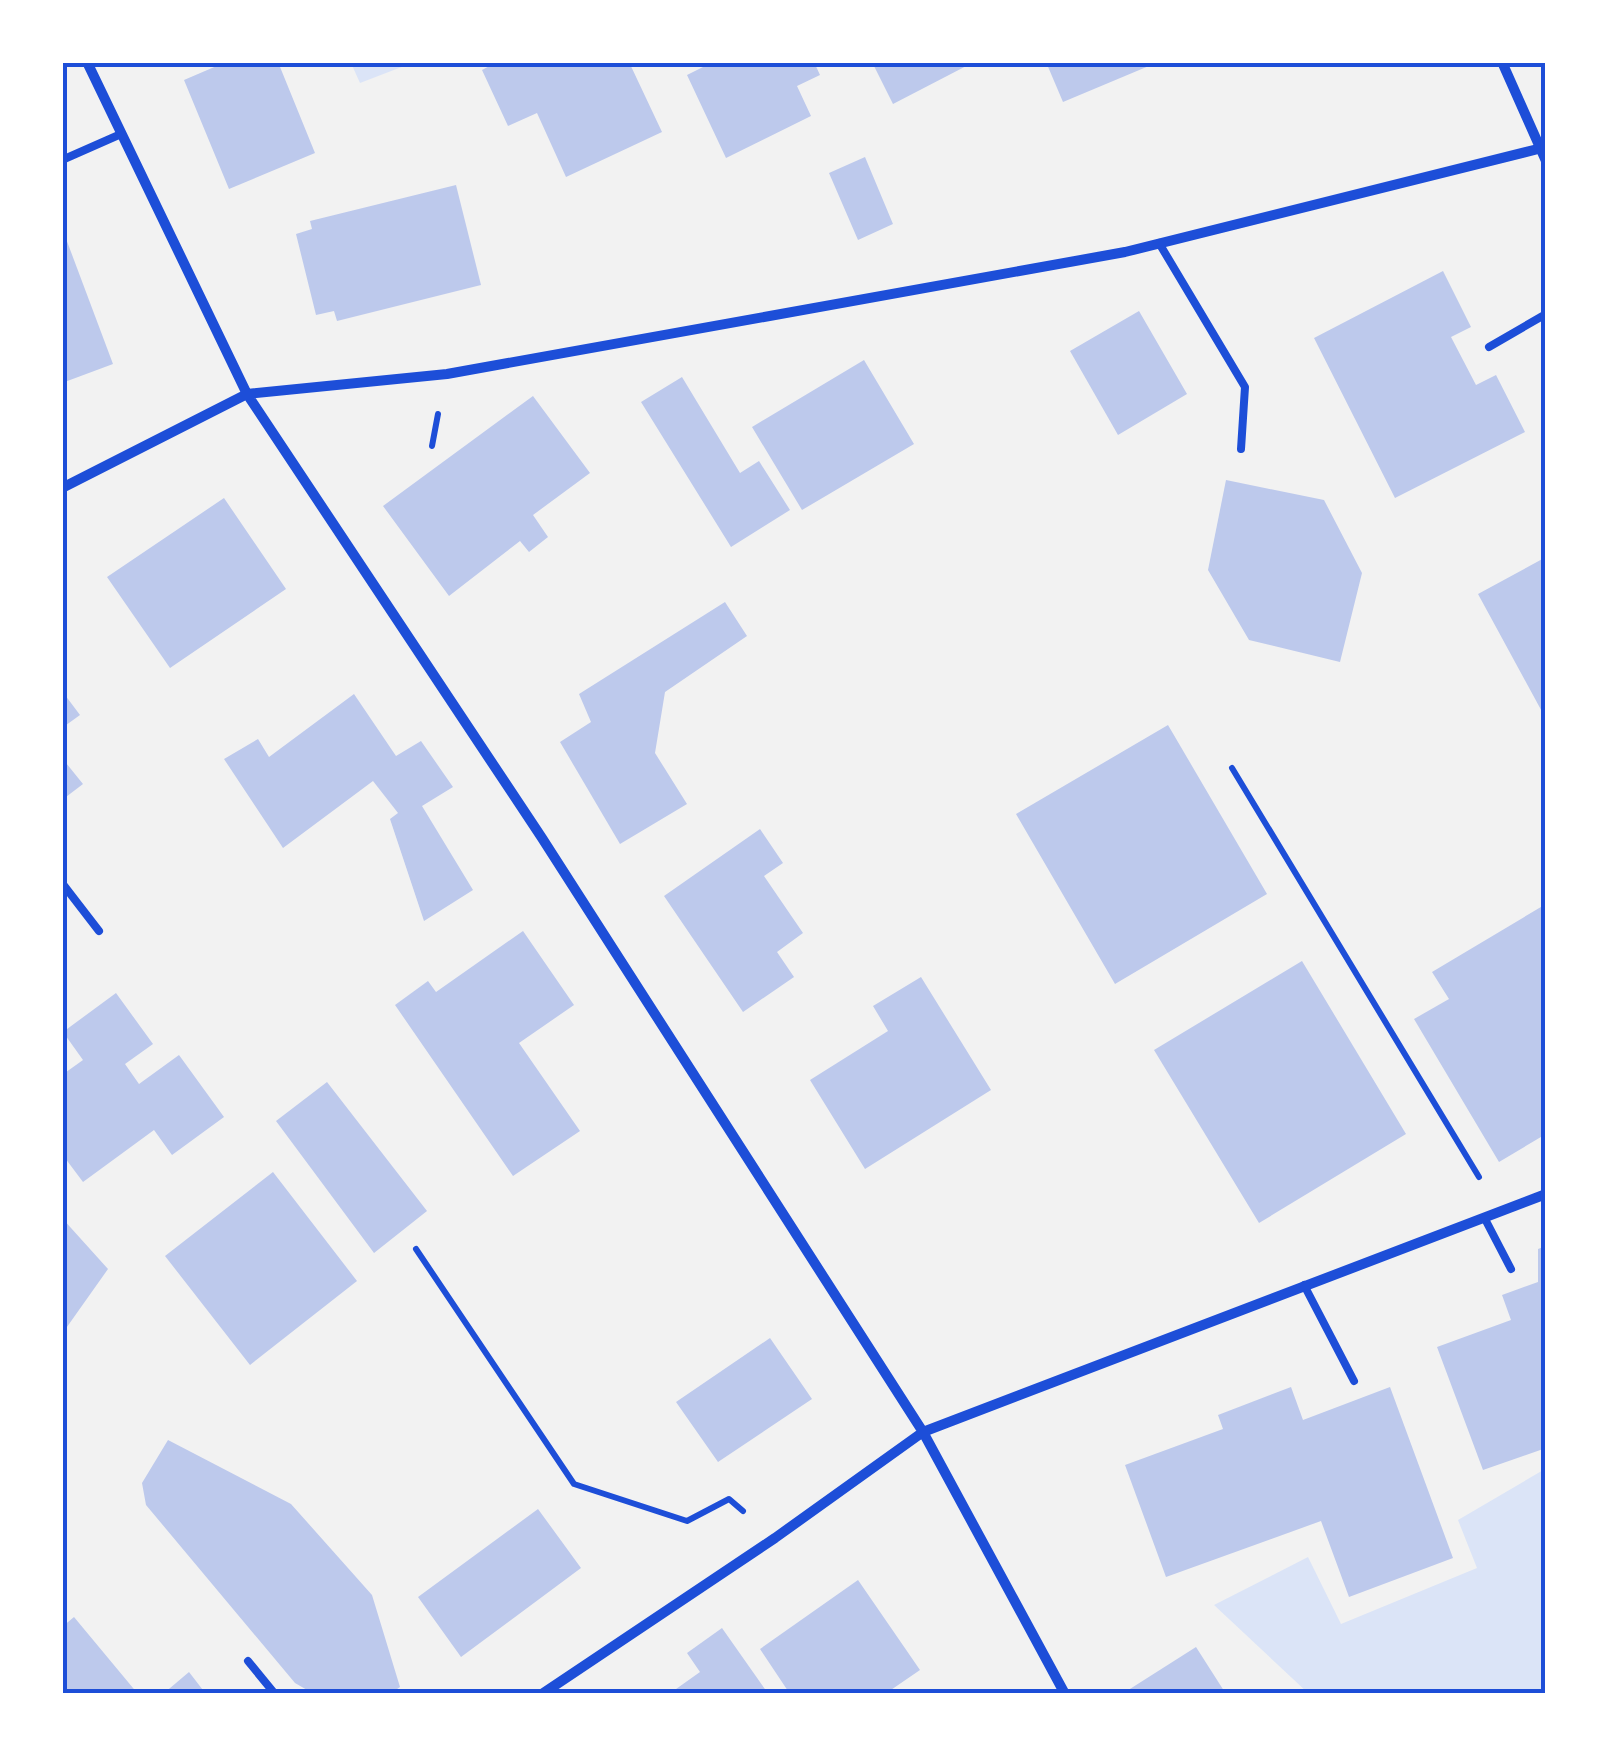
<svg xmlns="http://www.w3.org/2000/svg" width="1608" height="1756" viewBox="0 0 1608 1756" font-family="'Roboto Condensed',sans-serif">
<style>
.green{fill:#dbe4f7}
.building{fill:#bdc9ec}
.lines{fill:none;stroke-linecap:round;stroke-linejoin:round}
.path{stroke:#1d4ed8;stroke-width:6}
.service{stroke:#1d4ed8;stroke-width:8}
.minor{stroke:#1d4ed8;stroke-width:10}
.neatline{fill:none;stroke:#1d4ed8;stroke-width:4}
</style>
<rect width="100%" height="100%" fill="#f2f2f2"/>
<!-- green -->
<path class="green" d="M 351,63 L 412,63 L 360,83 Z
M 1545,1469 L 1545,1693 L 1308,1693 L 1214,1605 L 1308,1557 L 1341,1624 L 1477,1568 L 1458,1520 Z"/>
<!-- building -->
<path class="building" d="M 226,62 L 278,62 L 315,153 L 229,189 L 184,80 Z
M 497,62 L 629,62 L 662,132 L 566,177 L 537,113 L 508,126 L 482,70 Z
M 713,62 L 814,62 L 820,75 L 797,86 L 811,116 L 726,158 L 687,75 Z
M 872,62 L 974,62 L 893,104 Z
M 1046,62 L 1156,62 L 1156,63 L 1063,102 Z
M 865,157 L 893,224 L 858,240 L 829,173 Z
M 456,185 L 481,285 L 337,321 L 334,311 L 316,315 L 296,234 L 312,229 L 310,221 Z
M 62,228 L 113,364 L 62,383 Z
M 1443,271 L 1471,327 L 1451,337 L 1476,385 L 1496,375 L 1525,432 L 1395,498 L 1314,338 Z
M 1139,311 L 1187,394 L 1118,435 L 1070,351 Z
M 864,360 L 914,444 L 802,510 L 752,427 Z
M 682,377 L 740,473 L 759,461 L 790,510 L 731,547 L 641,402 Z
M 533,396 L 590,473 L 533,515 L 548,537 L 529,552 L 520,541 L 449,596 L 383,506 Z
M 1226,480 L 1324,500 L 1362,573 L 1340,662 L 1249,640 L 1208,570 Z
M 224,498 L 286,589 L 170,668 L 107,577 Z
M 1546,557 L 1546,719 L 1478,594 Z
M 725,602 L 747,636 L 665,692 L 655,753 L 687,804 L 620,844 L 560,742 L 591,722 L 579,694 Z
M 62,691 L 80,715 L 62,728 Z
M 354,694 L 396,756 L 421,741 L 453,787 L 422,806 L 473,890 L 424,921 L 390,819 L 398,813 L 373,781 L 283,848 L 224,759 L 258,739 L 269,757 Z
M 1168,725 L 1267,894 L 1115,984 L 1016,814 Z
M 62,758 L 83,784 L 62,800 Z
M 760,829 L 783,863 L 764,876 L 803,933 L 777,952 L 794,977 L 743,1012 L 664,896 Z
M 1546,904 L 1546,1134 L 1499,1162 L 1414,1019 L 1449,999 L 1432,972 Z
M 523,931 L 574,1005 L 519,1043 L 580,1131 L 513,1176 L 395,1005 L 428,981 L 436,992 Z
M 1302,961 L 1406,1134 L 1259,1223 L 1154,1050 Z
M 921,977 L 991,1090 L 865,1169 L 810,1080 L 888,1031 L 873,1006 Z
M 116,993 L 153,1044 L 125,1064 L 139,1084 L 179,1055 L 224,1117 L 172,1155 L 154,1130 L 83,1182 L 62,1154 L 62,1075 L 83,1060 L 63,1032 Z
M 327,1082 L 427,1211 L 374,1253 L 276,1121 Z
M 273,1172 L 357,1281 L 250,1365 L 165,1256 Z
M 62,1218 L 108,1269 L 62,1334 Z
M 1546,1246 L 1546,1448 L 1483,1470 L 1437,1347 L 1511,1320 L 1502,1295 L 1538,1282 L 1538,1249 Z
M 770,1338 L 812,1399 L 718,1462 L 676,1402 Z
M 1291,1387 L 1303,1420 L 1390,1387 L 1453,1558 L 1349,1597 L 1321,1521 L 1166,1577 L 1125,1465 L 1223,1429 L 1218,1415 Z
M 168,1440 L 291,1504 L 372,1595 L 400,1687 L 390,1694 L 314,1694 L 295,1683 L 146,1505 L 142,1483 Z
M 538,1509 L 581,1568 L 461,1657 L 418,1597 Z
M 858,1580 L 920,1670 L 885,1694 L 790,1694 L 760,1649 Z
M 74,1617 L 138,1694 L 62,1694 L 62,1627 Z
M 722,1628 L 767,1692 L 669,1694 L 700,1672 L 687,1653 Z
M 1196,1647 L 1226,1694 L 1122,1694 Z
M 189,1672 L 206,1694 L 163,1694 Z"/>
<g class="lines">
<!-- path -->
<path class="path" d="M 432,446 L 438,414
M 1232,768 L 1479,1177
M 416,1249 L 574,1484 L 687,1521 L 729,1499 L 743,1511"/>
<!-- service -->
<path class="service" d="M 62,160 L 121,134
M 1159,243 L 1245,387 L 1241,449
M 1489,347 L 1546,314
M 62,883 L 99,931
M 1485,1219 L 1511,1269
M 1304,1285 L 1354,1381
M 248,1661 L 275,1694"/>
<!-- minor -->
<path class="minor" d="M 87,62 L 247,394 L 542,838 L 923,1432 L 1065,1694
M 1502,62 L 1546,161
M 62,488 L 247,394 L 447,374 L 1125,252 L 1546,147
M 542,1694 L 775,1538 L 923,1432 L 1546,1194"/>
</g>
<!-- border -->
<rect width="1608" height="1756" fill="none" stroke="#ffffff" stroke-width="130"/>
<rect x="65" y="65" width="1478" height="1626" class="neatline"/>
</svg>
